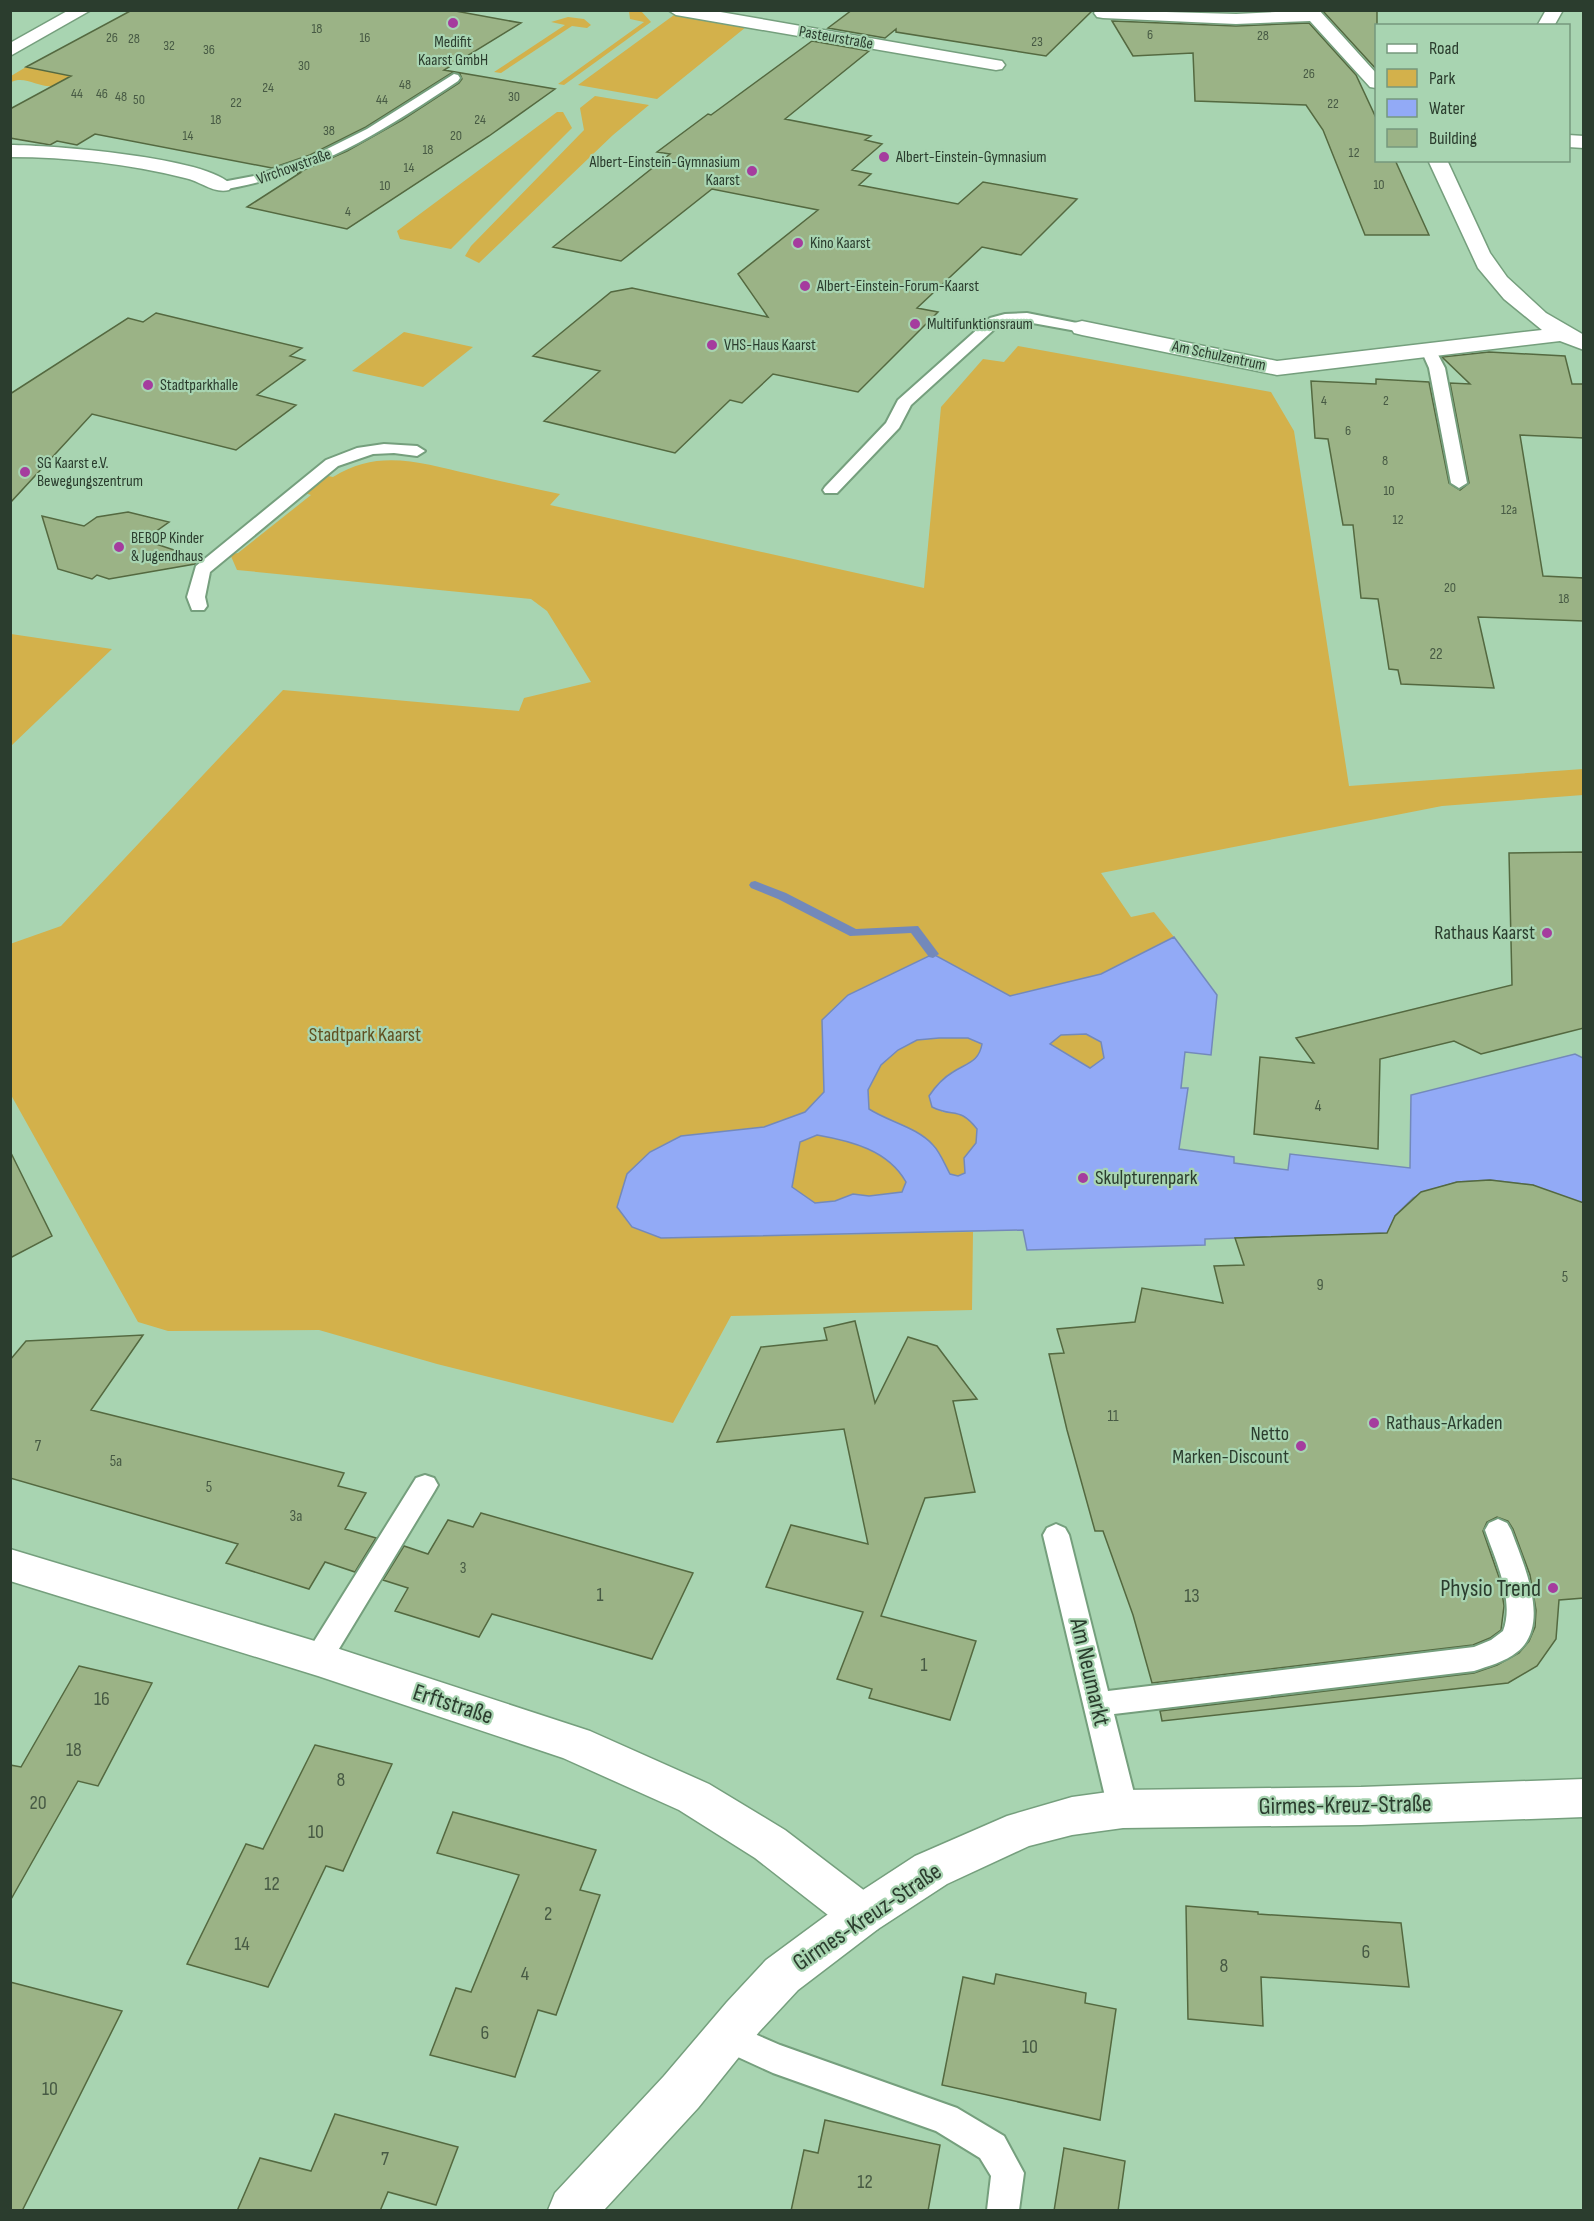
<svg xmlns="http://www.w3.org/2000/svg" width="1594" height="2221" viewBox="0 0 1594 2221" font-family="'Sofia Sans Condensed',sans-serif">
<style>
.green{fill:#d3b14b}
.water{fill:#92aaf6;stroke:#7389ba;stroke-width:1.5;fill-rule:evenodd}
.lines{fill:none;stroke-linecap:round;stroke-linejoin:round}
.stream{fill:#7389ba;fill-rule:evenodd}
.building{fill:#9bb386;stroke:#546940;stroke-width:1.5}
.service-casing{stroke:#759f7d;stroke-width:4}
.minor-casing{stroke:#759f7d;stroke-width:3}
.tertiary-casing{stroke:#759f7d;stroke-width:3}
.service{fill:#fff;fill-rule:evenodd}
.minor{fill:#fff;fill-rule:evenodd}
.tertiary{fill:#fff;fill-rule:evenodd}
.poi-dot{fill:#a53c9e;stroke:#a8d4b1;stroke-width:2}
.labels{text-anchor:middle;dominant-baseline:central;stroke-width:4.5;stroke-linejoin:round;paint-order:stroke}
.far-number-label{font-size:14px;fill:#475a44}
.far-street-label{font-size:16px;fill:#2b3d2e;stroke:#a8d4b1}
.far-poi-label{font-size:16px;fill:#2b3d2e;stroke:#a8d4b1;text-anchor:start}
.number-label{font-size:16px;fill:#475a44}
.poi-label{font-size:20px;fill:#2b3d2e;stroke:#a8d4b1;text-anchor:end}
.park-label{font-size:20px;fill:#605021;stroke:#a8d4b1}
.near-number-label{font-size:20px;fill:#475a44}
.near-poi-label{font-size:24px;fill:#2b3d2e;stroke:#a8d4b1;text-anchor:end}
.near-street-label{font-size:24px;fill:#2b3d2e;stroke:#a8d4b1}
</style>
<rect width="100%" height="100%" fill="#a8d4b1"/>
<!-- green -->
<path class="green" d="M 629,11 L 641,11 L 651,22 L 564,85 L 558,84 L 644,22 L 630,19 Z
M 674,15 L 746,27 L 657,99 L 578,85 Z
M 568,17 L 584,19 L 591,25 L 587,28 L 572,26 L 501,73 L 494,72 L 565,25 L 551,22 Z
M 26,67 L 70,76 L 85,68 L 77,86 C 67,84 62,84 53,86 C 39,88 25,75 11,82 L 11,76 Z
M 595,96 L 649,105 L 613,135 L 479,263 L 465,256 L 471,246 L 584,130 L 580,108 Z
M 557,112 L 563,112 L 572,128 L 451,249 L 400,239 L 397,231 Z
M 404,332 L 473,347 L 423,387 L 352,371 Z
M 1018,346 L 1271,392 L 1294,431 L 1349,786 L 1583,769 L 1583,795 L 1442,806 L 1101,873 L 1131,917 L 1154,912 L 1174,937 L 1101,974 L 1010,996 L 933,954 L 898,973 L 822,1020 L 824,1093 L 805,1112 L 764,1127 L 681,1136 L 661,1238 L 973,1232 L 972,1310 L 731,1316 L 673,1423 L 437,1364 L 319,1330 L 168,1331 L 138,1322 L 11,1095 L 10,944 L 61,926 L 283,690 L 519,711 L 524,698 L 591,682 L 547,611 L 531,599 L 237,570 L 230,554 L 238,553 L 311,495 L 305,493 L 328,476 L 333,477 C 379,448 421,463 470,474 C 500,481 530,488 560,494 L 550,505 L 924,588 L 941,407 L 983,359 L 1004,362 Z
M 11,634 L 112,649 L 11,746 L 10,634 Z
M 1087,1034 L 1101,1042 L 1104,1058 L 1090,1068 L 1049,1044 L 1061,1035 Z
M 939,1038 L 968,1038 L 983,1044 C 980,1061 967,1066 952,1072 L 942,1112 C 961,1113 966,1114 977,1130 L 976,1143 L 964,1158 L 965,1173 L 958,1176 L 950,1174 C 945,1165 940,1153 933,1145 C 917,1127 889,1122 869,1109 L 868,1090 L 881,1065 L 898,1050 L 917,1040 Z
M 817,1135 C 851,1141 888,1150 906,1182 L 902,1192 L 869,1196 L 853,1194 L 835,1201 L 815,1203 L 792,1187 L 800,1142 Z"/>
<!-- water -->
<path class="water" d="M 1174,937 L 1217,995 L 1211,1055 L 1185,1052 L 1181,1088 L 1188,1088 L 1179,1149 L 1234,1157 L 1234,1163 L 1288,1170 L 1290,1154 L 1410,1168 L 1411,1095 L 1575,1054 L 1583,1058 L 1583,1213 L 1533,1185 L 1490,1180 L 1457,1182 L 1424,1192 L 1413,1198 L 1395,1216 L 1389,1233 L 1205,1239 L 1205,1245 L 1027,1250 L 1023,1230 L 661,1238 L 632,1227 L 617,1207 L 627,1174 L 650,1152 L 681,1136 L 764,1127 L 805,1112 L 824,1092 L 822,1020 L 848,995 L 933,954 L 1010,996 L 1101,974 ZM 1086,1034 L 1101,1042 L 1104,1058 L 1090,1068 L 1050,1044 L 1061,1035 ZM 939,1038 L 968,1038 L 982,1044 C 979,1062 967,1063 953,1072 C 943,1078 935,1087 929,1096 L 932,1107 C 954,1118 959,1106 977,1129 L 976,1143 L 964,1158 L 965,1173 L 958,1176 L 950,1174 C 945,1165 940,1152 933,1145 C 917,1127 889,1122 869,1109 L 868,1090 L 881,1065 L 898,1050 L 917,1040 ZM 817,1135 C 851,1141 888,1150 906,1182 L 902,1192 L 869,1196 L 853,1194 L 835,1201 L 815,1203 L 792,1187 L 800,1142 Z"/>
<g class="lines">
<!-- stream -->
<path class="stream" d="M 755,881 L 786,893 L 856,929 L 918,926 L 939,954 L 933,958 L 929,957 L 911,933 L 850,936 L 778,899 L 751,888 L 749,885 L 751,882 Z"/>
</g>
<!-- building -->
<path class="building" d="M 132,10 L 450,10 L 521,23 L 444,70 L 555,89 L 489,136 L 347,229 L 247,207 L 300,173 L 297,173 L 347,151 L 402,120 L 459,83 L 462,79 L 460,74 L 453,72 L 366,127 L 310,155 L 272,168 L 95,134 L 77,145 L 57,141 L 50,145 L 45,144 L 10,138 L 10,109 L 71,76 L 26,67 Z
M 852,10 L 1093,10 L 1046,56 L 896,32 L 896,29 L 885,38 L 828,28 Z
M 1322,10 L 1377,10 L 1377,70 Z
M 1112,21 L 1236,26 L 1309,23 L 1356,75 L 1377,120 L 1377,160 L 1395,160 L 1429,235 L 1365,235 L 1323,130 L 1306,105 L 1195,101 L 1193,53 L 1133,56 Z
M 812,41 L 869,51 L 785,119 L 871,136 L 865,140 L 882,144 L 852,170 L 871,174 L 859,185 L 958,204 L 983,182 L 1077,199 L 1021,255 L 982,247 L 917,308 L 938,312 L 858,392 L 773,374 L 742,403 L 730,400 L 675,453 L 544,421 L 600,371 L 533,356 L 611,292 L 632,288 L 768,317 L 738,274 L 818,210 L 712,189 L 621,261 L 553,247 L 670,154 L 657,152 L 708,114 L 711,115 Z
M 156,313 L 302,348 L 290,356 L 305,360 L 257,395 L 296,405 L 236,450 L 92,414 L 10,503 L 10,394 L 128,318 L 143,322 Z
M 1489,352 L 1565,356 L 1572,384 L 1584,384 L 1584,438 L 1520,435 L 1543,576 L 1584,578 L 1584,621 L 1478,617 L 1494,688 L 1401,684 L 1398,670 L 1389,669 L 1378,599 L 1361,598 L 1353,525 L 1343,525 L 1328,439 L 1315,438 L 1311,381 L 1376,384 L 1376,379 L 1429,382 L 1449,483 L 1460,490 L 1469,483 L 1450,383 L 1470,384 L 1442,357 Z
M 128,512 L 169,522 L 144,540 L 201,559 L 195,564 L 109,579 L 97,575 L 92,579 L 58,569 L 42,516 L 84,526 L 97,517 Z
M 1584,852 L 1584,1028 L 1481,1054 L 1454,1041 L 1380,1059 L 1378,1149 L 1254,1134 L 1260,1057 L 1314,1063 L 1296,1038 L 1512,985 L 1509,853 Z
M 10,1151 L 52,1236 L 10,1258 Z
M 1490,1180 L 1533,1185 L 1584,1203 L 1584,1598 L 1559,1600 L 1556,1639 L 1537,1666 L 1508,1683 L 1162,1721 L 1160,1711 L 1474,1673 L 1497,1665 L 1519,1653 L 1529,1641 L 1535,1627 L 1536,1610 L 1530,1575 L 1513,1529 L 1508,1521 L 1497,1517 L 1487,1522 L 1483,1531 L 1500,1580 L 1504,1606 L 1501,1630 L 1490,1638 L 1473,1645 L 1152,1683 L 1133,1615 L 1103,1531 L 1095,1531 L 1067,1430 L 1049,1354 L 1064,1353 L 1057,1329 L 1135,1322 L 1142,1288 L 1223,1303 L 1214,1266 L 1244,1265 L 1235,1238 L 1387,1233 L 1395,1216 L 1421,1192 L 1457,1182 Z
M 855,1321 L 875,1403 L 908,1337 L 937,1346 L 977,1399 L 953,1401 L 975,1492 L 925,1498 L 881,1616 L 976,1641 L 950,1720 L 869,1698 L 872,1689 L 837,1679 L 863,1612 L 766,1587 L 791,1525 L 868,1544 L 844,1429 L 717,1442 L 761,1347 L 827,1340 L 824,1328 Z
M 143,1335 L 91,1410 L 344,1473 L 338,1486 L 366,1493 L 345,1529 L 376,1538 L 355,1572 L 325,1562 L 309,1589 L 226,1563 L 238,1544 L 10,1478 L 10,1360 L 26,1341 Z
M 481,1513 L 693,1573 L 652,1659 L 492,1614 L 479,1637 L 395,1611 L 408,1588 L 383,1580 L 404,1546 L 428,1554 L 448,1520 L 473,1527 Z
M 79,1666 L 152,1683 L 98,1786 L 78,1781 L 10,1901 L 10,1765 L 21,1767 Z
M 315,1745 L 392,1764 L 343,1871 L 326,1866 L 268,1987 L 187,1964 L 246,1844 L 263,1849 Z
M 453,1812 L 596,1850 L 580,1890 L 600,1895 L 556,2015 L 538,2010 L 515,2077 L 430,2055 L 456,1988 L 471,1992 L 519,1875 L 437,1853 Z
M 1186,1906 L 1258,1912 L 1258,1914 L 1401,1923 L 1409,1987 L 1261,1977 L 1263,2026 L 1188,2019 Z
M 996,1974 L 1086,1993 L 1085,2003 L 1116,2009 L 1100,2120 L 942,2085 L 963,1977 L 994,1984 Z
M 10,1982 L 122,2011 L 22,2211 L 10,2211 Z
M 335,2114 L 458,2147 L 436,2205 L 388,2192 L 380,2211 L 237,2211 L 260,2158 L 311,2171 Z
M 825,2120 L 940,2145 L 928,2211 L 791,2211 L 804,2150 L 818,2153 Z
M 1064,2148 L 1125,2161 L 1118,2211 L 1054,2211 Z"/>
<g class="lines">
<defs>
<path id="service" d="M 454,74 L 458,75 L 460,78 L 458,81 C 378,134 319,173 222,190 L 215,186 L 217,183 L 254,176 L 311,157 L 367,129 Z
M 1027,313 L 1082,324 L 1089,328 L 1082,332 L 1027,322 L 1000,324 L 911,405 L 899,428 L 837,493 L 825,493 L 823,490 L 825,487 L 886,423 L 898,400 L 990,318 L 1005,314 Z
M 1429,345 L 1434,347 L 1445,368 L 1467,483 L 1459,488 L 1451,483 L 1429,368 L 1421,350 Z
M 384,444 L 417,446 L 425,451 L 417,456 L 394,453 L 373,454 L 338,466 L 210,572 L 205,597 L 207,606 L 204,610 L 192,610 L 187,597 L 196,566 L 326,460 L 357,448 Z
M 425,1475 L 434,1478 L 438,1485 L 434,1492 L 328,1667 L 318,1671 L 308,1667 L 304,1659 L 308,1651 L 416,1478 Z
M 1498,1519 L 1507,1523 L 1511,1530 C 1523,1563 1552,1625 1517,1652 C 1505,1662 1488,1666 1474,1671 L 1114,1714 L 1138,1809 L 1133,1818 L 1123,1822 L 1113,1818 L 1108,1809 L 1043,1535 L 1047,1528 L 1056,1524 L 1065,1528 L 1069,1535 L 1108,1691 L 1474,1647 L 1491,1640 L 1503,1631 C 1515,1600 1495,1559 1485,1530 L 1489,1523 Z
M 727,2022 L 780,2045 L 957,2108 L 1004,2136 L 1024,2173 L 1019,2210 L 987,2210 L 991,2176 L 980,2158 L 936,2131 L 773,2073 L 716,2047 L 711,2037 L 716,2027 Z"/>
<path id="minor" d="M 69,10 L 91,10 L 10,56 L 10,43 Z
M 668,10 L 709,10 L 996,60 L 1002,61 L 1005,65 L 1002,69 L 996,70 L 676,15 Z
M 1096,10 L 1236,14 L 1319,10 L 1376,73 L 1376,88 L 1370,87 L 1310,21 L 1236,24 L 1103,18 L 1097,17 L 1094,13 Z
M 1546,10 L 1563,10 L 1554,26 L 1537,26 Z
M 1568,135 L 1584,136 L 1584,148 L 1568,147 Z
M 10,145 C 48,145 212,157 232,186 L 229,190 C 214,194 200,181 185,178 C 129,164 69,157 10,157 Z
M 1428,160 L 1447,160 L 1490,253 L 1507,277 L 1546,313 L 1584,335 L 1584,350 L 1560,341 L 1277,375 L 1082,335 L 1074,333 L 1071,328 L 1074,323 L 1082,321 L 1277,361 L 1542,330 L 1504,299 L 1478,268 Z
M 10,1549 L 318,1642 L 590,1731 L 709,1784 L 785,1830 L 878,1901 L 884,1915 L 878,1929 L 862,1935 L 846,1929 L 755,1858 L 679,1810 L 563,1758 L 318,1676 L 10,1581 Z"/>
<path id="tertiary" d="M 1584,1779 L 1584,1817 L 1361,1825 L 1123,1828 L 1072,1835 L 1029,1846 L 947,1884 L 878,1929 L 798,1990 L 759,2032 L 698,2108 L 604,2210 L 548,2210 L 555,2193 L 664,2076 L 727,2002 L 766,1960 L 846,1901 L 915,1856 L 1007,1816 L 1072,1797 L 1123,1790 L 1361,1787 Z"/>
</defs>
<!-- service casing -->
<use href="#service" class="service-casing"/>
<!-- minor casing -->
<use href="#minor" class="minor-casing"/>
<!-- tertiary casing -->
<use href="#tertiary" class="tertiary-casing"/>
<!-- service -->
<use href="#service" class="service"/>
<!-- minor -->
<use href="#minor" class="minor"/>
<!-- tertiary -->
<use href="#tertiary" class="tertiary"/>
</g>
<!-- markers -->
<g class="poi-dot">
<circle cx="453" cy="23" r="6"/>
<circle cx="884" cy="157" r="6"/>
<circle cx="752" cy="171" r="6"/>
<circle cx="798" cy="243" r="6"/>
<circle cx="805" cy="286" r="6"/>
<circle cx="915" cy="324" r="6"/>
<circle cx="712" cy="345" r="6"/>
<circle cx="148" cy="385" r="6"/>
<circle cx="25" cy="472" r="6"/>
<circle cx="119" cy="547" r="6"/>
<circle cx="1547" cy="933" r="6"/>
<circle cx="1083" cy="1178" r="6"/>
<circle cx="1374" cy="1423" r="6"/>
<circle cx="1301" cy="1446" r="6"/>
<circle cx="1553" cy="1588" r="6"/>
</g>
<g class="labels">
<!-- far-number labels -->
<g class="far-number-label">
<text x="317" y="28">18</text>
<text x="1150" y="34">6</text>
<text x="1263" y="35">28</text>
<text x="112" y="37">26</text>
<text x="365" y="37">16</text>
<text x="134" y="38">28</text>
<text x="1037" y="41">23</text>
<text x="169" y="45">32</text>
<text x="209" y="49">36</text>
<text x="304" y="65">30</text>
<text x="1309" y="73">26</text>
<text x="405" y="84">48</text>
<text x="268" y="87">24</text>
<text x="77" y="93">44</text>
<text x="102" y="93">46</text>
<text x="121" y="96">48</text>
<text x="514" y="96">30</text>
<text x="139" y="99">50</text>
<text x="382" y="99">44</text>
<text x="236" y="102">22</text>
<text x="1333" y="103">22</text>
<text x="216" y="119">18</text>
<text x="480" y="119">24</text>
<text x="329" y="130">38</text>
<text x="188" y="135">14</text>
<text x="456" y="135">20</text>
<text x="428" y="149">18</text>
<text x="1354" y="152">12</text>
<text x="409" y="167">14</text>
<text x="1379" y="184">10</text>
<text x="385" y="185">10</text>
<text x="348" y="211">4</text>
<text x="1324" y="400">4</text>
<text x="1386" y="400">2</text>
<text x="1348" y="430">6</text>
<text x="1385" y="460">8</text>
<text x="1389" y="490">10</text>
<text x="1509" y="509">12a</text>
<text x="1398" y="519">12</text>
<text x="1450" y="587">20</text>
<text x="1564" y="598">18</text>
</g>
<!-- far-street labels -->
<g class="far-street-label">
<text transform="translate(836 38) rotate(10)">Pasteurstraße</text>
<text transform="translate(294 167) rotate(-20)">Virchowstraße</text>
<text transform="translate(1219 356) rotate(12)">Am Schulzentrum</text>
</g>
<!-- far-poi labels -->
<g class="far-poi-label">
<text x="453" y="42" text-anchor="middle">Medifit<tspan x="453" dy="18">Kaarst GmbH</tspan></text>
<text x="896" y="157">Albert-Einstein-Gymnasium</text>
<text x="740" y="162" text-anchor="end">Albert-Einstein-Gymnasium<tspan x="740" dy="18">Kaarst</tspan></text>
<text x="810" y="243">Kino Kaarst</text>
<text x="817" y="286">Albert-Einstein-Forum-Kaarst</text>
<text x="927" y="324">Multifunktionsraum</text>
<text x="724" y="345">VHS-Haus Kaarst</text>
<text x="160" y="385">Stadtparkhalle</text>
<text x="37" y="463">SG Kaarst e.V.<tspan x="37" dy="18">Bewegungszentrum</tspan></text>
<text x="131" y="538">BEBOP Kinder<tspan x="131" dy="18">&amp; Jugendhaus</tspan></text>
</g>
<!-- number labels -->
<g class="number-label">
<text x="1436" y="654">22</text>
<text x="1318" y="1106">4</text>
<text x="1565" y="1277">5</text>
<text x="1320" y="1285">9</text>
<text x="1113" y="1416">11</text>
<text x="38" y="1446">7</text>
<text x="116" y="1461">5a</text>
<text x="209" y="1487">5</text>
<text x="296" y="1516">3a</text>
<text x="463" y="1568">3</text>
</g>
<!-- poi labels -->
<g class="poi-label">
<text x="1535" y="933">Rathaus Kaarst</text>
<text x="1095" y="1178" text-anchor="start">Skulpturenpark</text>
<text x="1386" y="1423" text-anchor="start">Rathaus-Arkaden</text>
<text x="1289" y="1434">Netto<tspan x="1289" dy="23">Marken-Discount</tspan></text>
</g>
<!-- park labels -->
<g class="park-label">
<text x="365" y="1035">Stadtpark Kaarst</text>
</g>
<!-- near-number labels -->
<g class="near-number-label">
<text x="600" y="1595">1</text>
<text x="1192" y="1596">13</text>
<text x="924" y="1665">1</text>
<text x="102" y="1699">16</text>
<text x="74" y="1750">18</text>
<text x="341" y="1780">8</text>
<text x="38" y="1803">20</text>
<text x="316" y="1832">10</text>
<text x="272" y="1884">12</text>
<text x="548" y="1914">2</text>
<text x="242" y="1944">14</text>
<text x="1366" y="1952">6</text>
<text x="1224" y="1966">8</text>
<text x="525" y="1974">4</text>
<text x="485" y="2033">6</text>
<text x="1030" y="2047">10</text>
<text x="50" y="2089">10</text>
<text x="385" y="2159">7</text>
<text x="865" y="2182">12</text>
</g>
<!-- near-poi labels -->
<g class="near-poi-label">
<text x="1541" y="1588">Physio Trend</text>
</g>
<!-- near-street labels -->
<g class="near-street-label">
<text transform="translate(1090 1672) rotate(77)">Am Neumarkt</text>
<text transform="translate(453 1704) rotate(18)">Erftstraße</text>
<text transform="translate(1345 1805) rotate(-1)">Girmes-Kreuz-Straße</text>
<text transform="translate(867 1917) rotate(-34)">Girmes-Kreuz-Straße</text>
</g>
</g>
<!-- border -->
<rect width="1594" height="2221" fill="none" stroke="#2b3d2e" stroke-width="24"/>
<!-- legend -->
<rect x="1375" y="24" width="195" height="138" fill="#a8d4b1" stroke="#76987d" stroke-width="1.5"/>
<rect x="1387" y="44" width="30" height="9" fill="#ffffff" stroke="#76987d" stroke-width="1.5"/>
<text x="1429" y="54" font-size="18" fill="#2b3d2e">Road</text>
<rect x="1387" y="69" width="30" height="18" fill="#d3b14b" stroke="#76987d" stroke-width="1.5"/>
<text x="1429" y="84" font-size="18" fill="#2b3d2e">Park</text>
<rect x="1387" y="99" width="30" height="18" fill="#92aaf6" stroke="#76987d" stroke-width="1.5"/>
<text x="1429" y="114" font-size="18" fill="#2b3d2e">Water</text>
<rect x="1387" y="129" width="30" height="18" fill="#9bb386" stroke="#76987d" stroke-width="1.5"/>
<text x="1429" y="144" font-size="18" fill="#2b3d2e">Building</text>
</svg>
